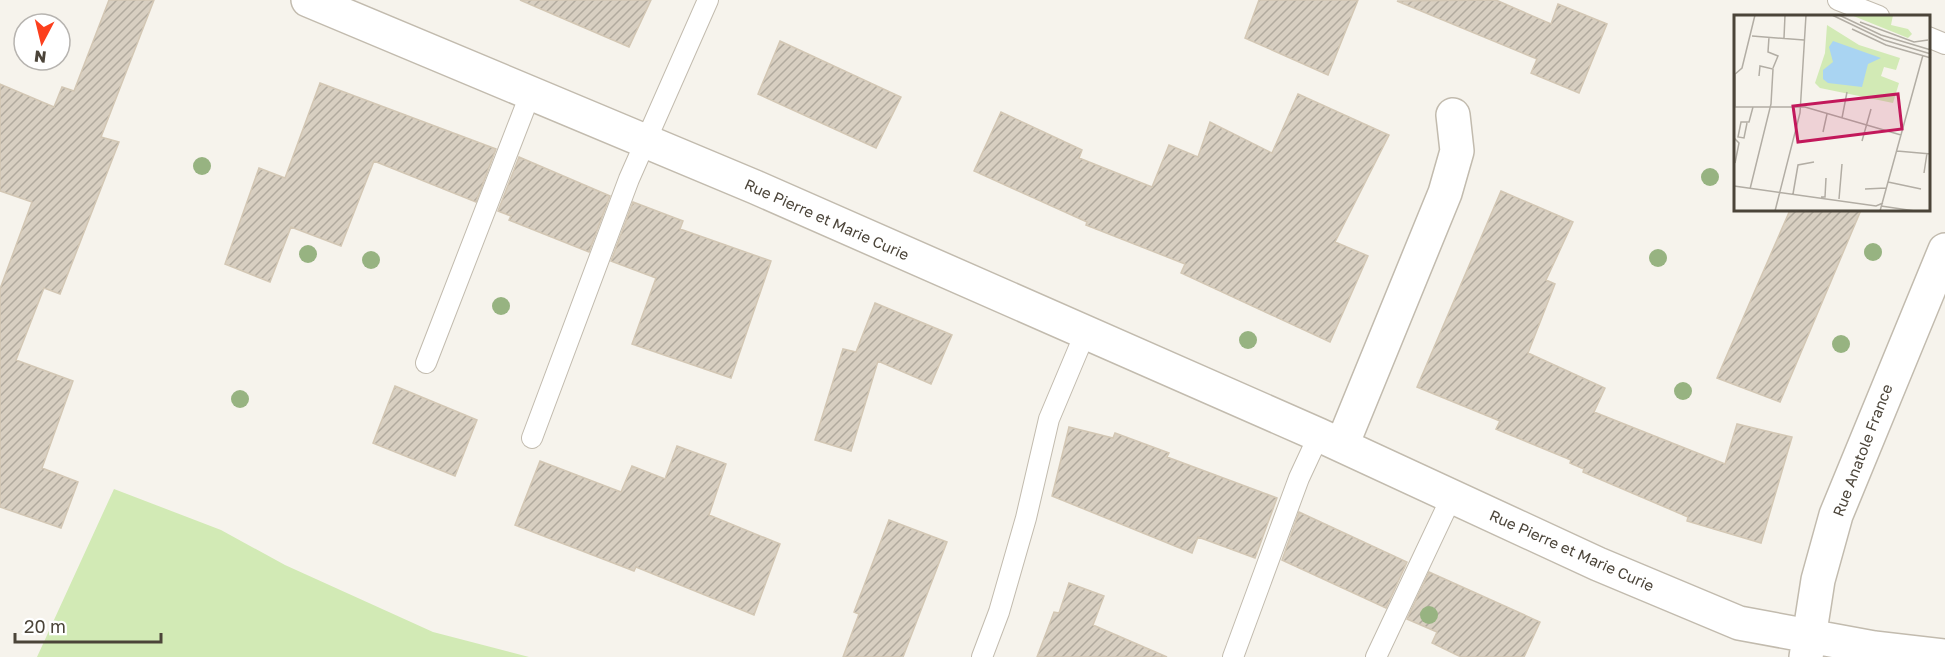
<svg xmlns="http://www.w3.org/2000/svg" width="1945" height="657" viewBox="0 0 1945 657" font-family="'Golos Text',sans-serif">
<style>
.green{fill:#d2eab5}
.building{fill:url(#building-hatch);stroke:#d3c7b4;stroke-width:1.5}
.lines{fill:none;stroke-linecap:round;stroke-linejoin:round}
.lane-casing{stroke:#c2bbae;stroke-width:22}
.street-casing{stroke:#c2bbae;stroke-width:36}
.lane{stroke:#fff;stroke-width:20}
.street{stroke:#fff;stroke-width:33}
.tree{fill:#97b381}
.labels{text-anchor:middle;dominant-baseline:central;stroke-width:5;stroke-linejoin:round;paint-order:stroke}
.street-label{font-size:15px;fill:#4b4439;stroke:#fff}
.inset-road{fill:none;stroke:#b2ada4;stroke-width:1.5}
.view{fill:#c2185b;fill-opacity:0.15;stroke:#c2185b;stroke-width:3}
.inset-edge{fill:none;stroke:#4b4439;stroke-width:3}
</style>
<defs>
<pattern id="building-hatch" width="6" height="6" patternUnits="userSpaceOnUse" patternTransform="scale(1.5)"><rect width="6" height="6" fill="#d8cfc1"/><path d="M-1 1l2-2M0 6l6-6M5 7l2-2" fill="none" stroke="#b1aa9e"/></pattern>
</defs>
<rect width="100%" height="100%" fill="#f6f3ec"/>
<!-- green -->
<path class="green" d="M 114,489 L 221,530 L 285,565 L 433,632 L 529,657 L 37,657 Z"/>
<!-- building -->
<path class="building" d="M 109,0 L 154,0 L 101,137 L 119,142 L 60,294 L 44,288 L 16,360 L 73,381 L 42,468 L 78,482 L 61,528 L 0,507 L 0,289 L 32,202 L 0,191 L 0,84 L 54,107 L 62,87 L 74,91 Z
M 520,0 L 651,0 L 629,47 Z
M 1259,0 L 1358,0 L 1328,75 L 1245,38 Z
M 1496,0 L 1551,24 L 1558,4 L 1607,24 L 1579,93 L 1531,73 L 1537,59 L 1397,1 Z
M 780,41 L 901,97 L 876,148 L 758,94 Z
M 320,83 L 496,149 L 476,202 L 374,161 L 341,246 L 291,227 L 270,282 L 225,264 L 259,168 L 285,178 Z
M 1298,94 L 1389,135 L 1335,242 L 1368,256 L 1330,342 L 1181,273 L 1185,264 L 1086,225 L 1087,222 L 974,171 L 1001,112 L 1082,150 L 1079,158 L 1152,187 L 1169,145 L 1198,157 L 1210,122 L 1272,153 Z
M 519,157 L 610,196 L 589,252 L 509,220 L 511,216 L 498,211 Z
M 1501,191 L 1573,222 L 1546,280 L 1555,284 L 1528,353 L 1605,388 L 1594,412 L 1725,464 L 1737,424 L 1792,437 L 1761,543 L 1687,521 L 1688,517 L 1583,472 L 1584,469 L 1570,463 L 1571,460 L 1496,429 L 1500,421 L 1417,387 Z
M 633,202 L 683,221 L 680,229 L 771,261 L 731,378 L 632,344 L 656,278 L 611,261 Z
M 1790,210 L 1861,210 L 1780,402 L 1717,378 Z
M 875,303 L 952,335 L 931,384 L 878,361 L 851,451 L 815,440 L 843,349 L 856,352 Z
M 395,386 L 477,420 L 455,476 L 373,443 Z
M 1069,427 L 1113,438 L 1115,433 L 1169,453 L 1167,457 L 1277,498 L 1255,558 L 1198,537 L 1192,553 L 1052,496 Z
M 677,446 L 726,464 L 709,515 L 780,544 L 754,615 L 636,567 L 634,571 L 515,525 L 540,461 L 621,492 L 632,466 L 665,479 Z
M 1299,512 L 1407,562 L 1386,608 L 1282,560 Z
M 889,520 L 947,542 L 903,657 L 843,657 L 859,614 L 854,612 Z
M 1429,572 L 1540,622 L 1524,657 L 1461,657 L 1432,643 L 1437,632 L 1407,619 Z
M 1069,583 L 1104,596 L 1093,625 L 1167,657 L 1037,657 L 1054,612 L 1059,613 Z"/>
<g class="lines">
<defs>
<path id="lane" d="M 1838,0 L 1879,16
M 1928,37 L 1945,44
M 426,363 L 531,92
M 532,438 L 629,179 L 708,0
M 982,657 L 999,612 L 1026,518 L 1049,419 L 1086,331
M 1233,657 L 1299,478 L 1319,435
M 1376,657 L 1452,496"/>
<path id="street" d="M 308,0 L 755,187 L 1319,435 L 1598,564 L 1739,623 L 1874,648 L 1945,656
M 1342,445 L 1445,193 L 1457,151 L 1453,115
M 1806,657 L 1818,580 L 1836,515 L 1945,250"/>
</defs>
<!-- lane casing -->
<use href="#lane" class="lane-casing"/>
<!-- street casing -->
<use href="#street" class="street-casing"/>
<!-- lane -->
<use href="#lane" class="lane"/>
<!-- street -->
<use href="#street" class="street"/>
</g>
<!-- trees -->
<g class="tree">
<circle cx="202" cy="166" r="9"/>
<circle cx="1710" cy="177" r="9"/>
<circle cx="1873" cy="252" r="9"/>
<circle cx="308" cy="254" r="9"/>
<circle cx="1658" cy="258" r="9"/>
<circle cx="371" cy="260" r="9"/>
<circle cx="501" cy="306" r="9"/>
<circle cx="1248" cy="340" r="9"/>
<circle cx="1841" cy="344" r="9"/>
<circle cx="1683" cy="391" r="9"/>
<circle cx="240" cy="399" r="9"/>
<circle cx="1429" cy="615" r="9"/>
</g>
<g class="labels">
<!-- street labels -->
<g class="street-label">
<text transform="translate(827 219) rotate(24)">Rue Pierre et Marie Curie</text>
<text transform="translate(1862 450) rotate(-69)">Rue Anatole France</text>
<text transform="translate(1572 550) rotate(24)">Rue Pierre et Marie Curie</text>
</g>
</g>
<!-- overview -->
<g transform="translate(1734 15)">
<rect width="196" height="196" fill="#f6f3ec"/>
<path d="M 117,0 L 159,0 L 157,10 L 174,14 L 178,19 L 174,23 ZM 93,10 L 125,30 L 166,43 L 162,55 L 150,52 L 147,61 L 165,68 L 159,88 L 86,73 L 81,68 L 91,38 Z" fill="#d2eab5"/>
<path d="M 99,26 L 147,43 L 134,49 L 128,72 L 94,68 L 89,64 L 89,55 L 99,47 L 95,32 Z" fill="#a9d4f2"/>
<path class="inset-road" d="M 98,0 L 150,25 L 197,39M 105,0 L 147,20 L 197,35M 126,7 L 180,27 L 194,25M 118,14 L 152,30 L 197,43M 18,21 L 70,25M 35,22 L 34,37 L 44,41 L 39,53M 50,23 L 51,0M 1,59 L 1,92M 0,60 L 8,53 L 21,0M 0,92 L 71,92 L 167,120M 108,103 L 113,77M 13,108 L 10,123 L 4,122 L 7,107 L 15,107 L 19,92M 89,117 L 93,99M 0,123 L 5,128 L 1,148M 128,126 L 137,94M 163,136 L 197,139M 190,158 L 193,138M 154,167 L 187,174M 0,171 L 142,191 L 149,188M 16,174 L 37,89 L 39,54 L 26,51 L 25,61M 131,174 L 152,173M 59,179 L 64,150 L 80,147M 87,182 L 91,182 L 92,163M 105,184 L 108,149M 147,191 L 181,196M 41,196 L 66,98 L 72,0M 146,196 L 189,40"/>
<path class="view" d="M 164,79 L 168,114 L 64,127 L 59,91 Z"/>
<rect width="196" height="196" class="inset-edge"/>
</g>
<!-- north arrow -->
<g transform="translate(42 42) rotate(187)"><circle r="28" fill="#ffffff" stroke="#b7b4b0" stroke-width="1.5"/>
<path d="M0-4.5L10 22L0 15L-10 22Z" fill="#fc3f1d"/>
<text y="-9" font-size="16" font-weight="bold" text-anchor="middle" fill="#4b4439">N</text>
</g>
<!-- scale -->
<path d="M15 633v9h146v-9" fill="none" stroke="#4b4439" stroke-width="3"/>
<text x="24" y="633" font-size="18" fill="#4b4439" stroke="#ffffff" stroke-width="4.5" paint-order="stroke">20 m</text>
</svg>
